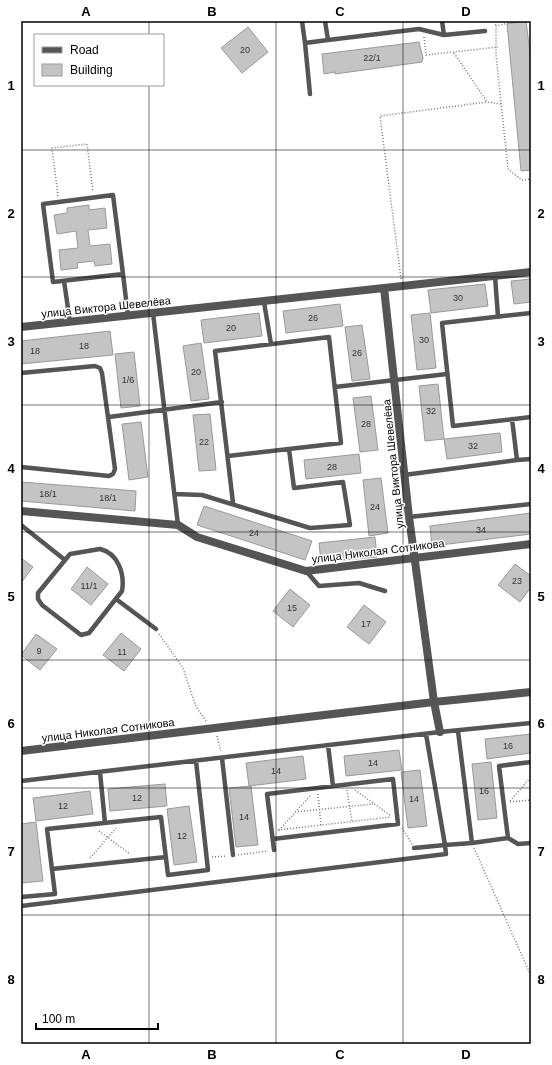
<svg xmlns="http://www.w3.org/2000/svg" width="552" height="1065" viewBox="0 0 552 1065" font-family="Helvetica,sans-serif">
<style>
.building{fill:#c4c4c4;stroke:#999}
.lines{fill:none;stroke-linecap:round;stroke-linejoin:round}
.path{stroke:#777;stroke-width:1.5;stroke-dasharray:1 2;stroke-linecap:butt}
.lane{stroke:#555;stroke-width:4.5}
.street{stroke:#555;stroke-width:8}
.grid{fill:none;stroke:#000;stroke-width:1;stroke-opacity:0.55}
.labels{text-anchor:middle;dominant-baseline:central;stroke-width:3;stroke-linejoin:round;paint-order:stroke}
.number-label{font-size:9px;fill:#313131}
.street-label{font-size:11px;fill:#000;stroke:#fff}
.neatline{fill:none;stroke:#000;stroke-width:1.5}
.grid-label{font-size:13px;text-anchor:middle;font-weight:bold;fill:#000}
</style>
<rect width="100%" height="100%" fill="#fff"/>
<!-- building -->
<path class="building" d="M 526,21 L 531,60 L 531,170 L 521,171 L 507,24 Z
M 248,27 L 268,52 L 242,73 L 221,48 Z
M 419,42 L 423,58 L 422,62 L 335,74 L 335,72 L 324,74 L 322,54 Z
M 89,205 L 89,210 L 105,208 L 107,228 L 88,230 L 90,246 L 110,244 L 112,264 L 95,266 L 94,261 L 77,263 L 78,268 L 61,270 L 59,250 L 78,248 L 76,231 L 57,234 L 54,215 L 67,213 L 67,208 Z
M 531,279 L 531,302 L 514,304 L 511,281 Z
M 485,284 L 488,306 L 431,313 L 428,290 Z
M 340,304 L 343,326 L 286,333 L 283,311 Z
M 259,313 L 262,336 L 204,343 L 201,320 Z
M 430,313 L 436,368 L 417,370 L 411,315 Z
M 362,325 L 370,379 L 352,381 L 345,327 Z
M 110,331 L 113,355 L 21,364 L 21,341 Z
M 201,343 L 209,399 L 191,401 L 183,346 Z
M 134,352 L 140,406 L 121,408 L 115,354 Z
M 438,384 L 444,439 L 425,441 L 419,386 Z
M 371,396 L 378,450 L 360,452 L 353,398 Z
M 210,414 L 216,470 L 199,471 L 193,415 Z
M 141,422 L 148,477 L 129,480 L 122,424 Z
M 500,433 L 502,452 L 447,459 L 444,439 Z
M 359,454 L 361,473 L 306,479 L 304,460 Z
M 381,478 L 388,533 L 369,536 L 363,480 Z
M 21,482 L 136,491 L 135,511 L 21,501 Z
M 204,506 L 312,541 L 305,560 L 197,525 Z
M 531,513 L 531,534 L 432,546 L 430,526 Z
M 375,537 L 377,557 L 321,562 L 319,543 Z
M 21,558 L 33,567 L 21,583 Z
M 515,564 L 531,576 L 531,587 L 520,602 L 498,585 Z
M 87,567 L 108,584 L 91,605 L 71,589 Z
M 290,589 L 310,605 L 293,627 L 273,611 Z
M 364,605 L 386,622 L 369,644 L 347,627 Z
M 121,633 L 141,649 L 124,671 L 103,655 Z
M 36,634 L 57,649 L 40,670 L 21,655 Z
M 531,734 L 531,753 L 487,759 L 485,739 Z
M 399,750 L 402,770 L 346,776 L 344,756 Z
M 303,756 L 306,779 L 249,786 L 246,763 Z
M 491,762 L 497,818 L 478,820 L 472,764 Z
M 420,770 L 427,826 L 408,828 L 401,772 Z
M 165,784 L 167,806 L 110,811 L 108,789 Z
M 251,786 L 258,845 L 236,847 L 229,788 Z
M 90,791 L 93,814 L 36,821 L 33,798 Z
M 189,806 L 197,862 L 174,865 L 167,809 Z
M 36,822 L 43,881 L 21,883 L 21,824 Z"/>
<g class="lines">
<!-- path -->
<path class="path" d="M 495,21 L 496,26
M 517,21 L 496,26 L 496,55 L 508,169 L 522,180 L 531,179
M 424,37 L 426,55 L 498,47
M 454,53 L 487,102 L 501,104
M 58,196 L 52,148 L 87,144 L 93,192
M 401,279 L 380,116 L 487,102
M 159,634 L 183,668 L 196,707 L 206,721
M 217,736 L 221,751
M 347,790 L 352,822
M 355,790 L 391,816
M 318,794 L 321,825
M 510,801 L 531,777
M 510,802 L 531,800
M 295,812 L 373,804
M 402,828 L 412,844
M 278,830 L 391,817
M 279,830 L 311,795
M 99,831 L 130,854
M 474,848 L 531,976
M 238,855 L 268,851
M 212,857 L 227,856
M 90,858 L 116,828"/>
<!-- lane -->
<path class="lane" d="M 302,21 L 305,43
M 325,21 L 328,40 L 419,29 L 444,35 L 442,21
M 444,35 L 485,31
M 310,94 L 305,43 L 328,40
M 113,195 L 123,274 L 53,282 L 43,204 Z
M 123,274 L 128,316
M 495,276 L 498,317
M 64,281 L 70,322
M 264,302 L 271,344
M 153,313 L 178,525
M 531,313 L 442,323 L 453,426 L 531,417
M 21,373 L 95,366 L 100,368 L 102,373 L 115,469 L 113,474 L 109,476 L 21,467
M 335,387 L 447,374
M 109,417 L 222,402
M 512,419 L 517,460 L 531,459
M 228,456 L 341,443 L 329,337 L 215,351 L 233,503
M 404,475 L 517,460
M 174,494 L 202,495 L 310,528 L 350,525 L 343,482 L 294,488 L 289,449
M 409,517 L 531,504
M 21,525 L 65,560
M 100,549 C 118,553 125,574 122,591 L 89,633 L 81,635 L 42,605 L 38,599 L 38,593 L 70,554 Z
M 306,571 L 319,586 L 359,583 L 385,591
M 116,599 L 156,629
M 458,731 L 472,843 L 508,838 L 499,766 L 531,762
M 328,745 L 333,786
M 222,758 L 233,855
M 100,772 L 105,823
M 21,781 L 440,732 L 531,723
M 508,838 L 518,844 L 531,843
M 273,839 L 398,824 L 393,779 L 267,794 L 274,850
M 414,848 L 445,845 L 426,734
M 52,869 L 166,857
M 21,897 L 55,894 L 47,829 L 161,817 L 168,875 L 208,870 L 196,761
M 21,906 L 446,854 L 445,845 L 472,843"/>
<!-- street -->
<path class="street" d="M 384,288 L 531,272
M 21,327 L 384,288 L 409,517 L 434,702 L 440,732
M 21,511 L 178,525 L 197,537 L 306,571 L 531,544
M 21,751 L 434,702 L 531,692"/>
</g>
<!-- grid -->
<path class="grid" d="M 149,21 L 149,35M 276,21 L 276,1044M 403,21 L 403,1044M 149,85 L 149,1044M 21,150 L 531,150M 21,277 L 531,277M 21,405 L 531,405M 21,532 L 531,532M 21,660 L 531,660M 21,788 L 531,788M 21,915 L 531,915"/>
<g class="labels">
<!-- number labels -->
<g class="number-label">
<text x="245" y="50">20</text>
<text x="372" y="58">22/1</text>
<text x="458" y="298">30</text>
<text x="313" y="318">26</text>
<text x="231" y="328">20</text>
<text x="424" y="340">30</text>
<text x="84" y="346">18</text>
<text x="35" y="351">18</text>
<text x="357" y="353">26</text>
<text x="196" y="372">20</text>
<text x="128" y="380">1/6</text>
<text x="431" y="411">32</text>
<text x="366" y="424">28</text>
<text x="204" y="442">22</text>
<text x="473" y="446">32</text>
<text x="332" y="467">28</text>
<text x="48" y="494">18/1</text>
<text x="108" y="498">18/1</text>
<text x="375" y="507">24</text>
<text x="481" y="530">34</text>
<text x="254" y="533">24</text>
<text x="517" y="581">23</text>
<text x="89" y="586">11/1</text>
<text x="292" y="608">15</text>
<text x="366" y="624">17</text>
<text x="39" y="651">9</text>
<text x="122" y="652">11</text>
<text x="508" y="746">16</text>
<text x="373" y="763">14</text>
<text x="276" y="771">14</text>
<text x="484" y="791">16</text>
<text x="137" y="798">12</text>
<text x="414" y="799">14</text>
<text x="63" y="806">12</text>
<text x="244" y="817">14</text>
<text x="182" y="836">12</text>
</g>
<!-- street labels -->
<g class="street-label">
<text transform="translate(106 307) rotate(-6)">улица Виктора Шевелёва</text>
<text transform="translate(393 464) rotate(-96)">улица Виктора Шевелёва</text>
<text transform="translate(378 551) rotate(-7)">улица Николая Сотникова</text>
<text transform="translate(108 730) rotate(-7)">улица Николая Сотникова</text>
</g>
</g>
<!-- border -->
<rect width="552" height="1065" fill="none" stroke="#ffffff" stroke-width="44"/>
<!-- legend -->
<rect x="34" y="34" width="130" height="52" fill="#ffffff" stroke="#999999"/>
<rect x="42" y="47" width="20" height="6" fill="#555555" stroke="#999999"/>
<text x="70" y="54" font-size="12" fill="#000000">Road</text>
<rect x="42" y="64" width="20" height="12" fill="#c4c4c4" stroke="#999999"/>
<text x="70" y="74" font-size="12" fill="#000000">Building</text>
<!-- scale -->
<path d="M36 1023v6h122v-6" fill="none" stroke="#000000" stroke-width="2"/>
<text x="42" y="1023" font-size="12" fill="#000000" stroke="#ffffff" stroke-width="3" paint-order="stroke">100 m</text>
<rect x="22" y="22" width="508" height="1021" class="neatline"/>
<g class="grid-label">
<text x="86" y="16">A</text>
<text x="212" y="16">B</text>
<text x="340" y="16">C</text>
<text x="466" y="16">D</text>
<text x="11" y="90">1</text>
<text x="541" y="90">1</text>
<text x="11" y="218">2</text>
<text x="541" y="218">2</text>
<text x="11" y="346">3</text>
<text x="541" y="346">3</text>
<text x="11" y="473">4</text>
<text x="541" y="473">4</text>
<text x="11" y="601">5</text>
<text x="541" y="601">5</text>
<text x="11" y="728">6</text>
<text x="541" y="728">6</text>
<text x="11" y="856">7</text>
<text x="541" y="856">7</text>
<text x="11" y="984">8</text>
<text x="541" y="984">8</text>
<text x="86" y="1059">A</text>
<text x="212" y="1059">B</text>
<text x="340" y="1059">C</text>
<text x="466" y="1059">D</text>
</g>
</svg>
